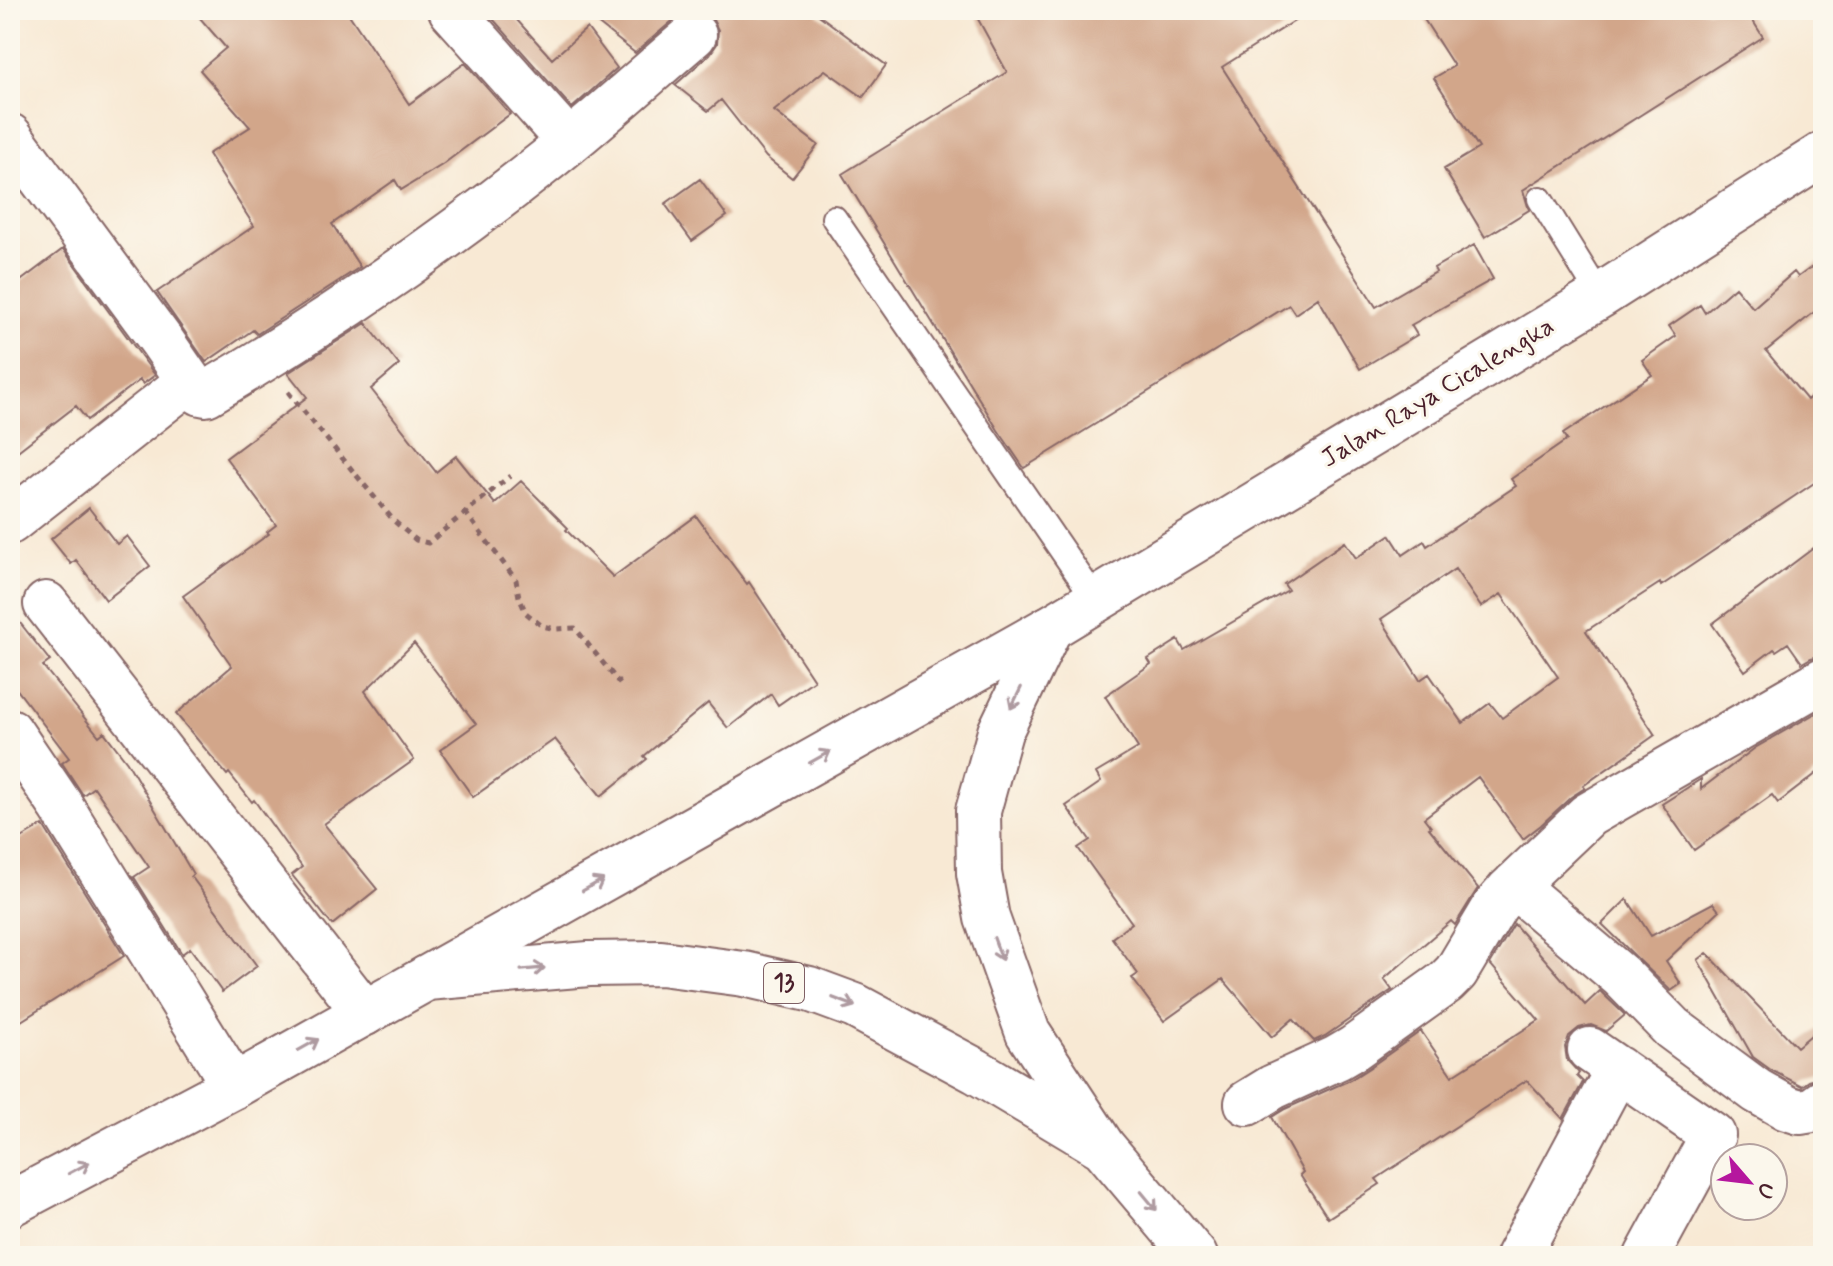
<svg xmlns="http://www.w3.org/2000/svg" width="1833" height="1266" viewBox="0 0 1833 1266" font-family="Mynerve,sans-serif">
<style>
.building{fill:#d2a68a;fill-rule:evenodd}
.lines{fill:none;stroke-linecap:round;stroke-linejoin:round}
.lane-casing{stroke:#876666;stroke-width:28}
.street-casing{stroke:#876666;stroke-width:48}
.secondary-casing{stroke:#876666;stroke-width:48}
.highway-casing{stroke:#876666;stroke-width:48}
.path{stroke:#876666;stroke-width:5;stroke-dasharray:6 6;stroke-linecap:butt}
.lane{stroke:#fff;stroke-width:24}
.street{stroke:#fff;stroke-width:44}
.secondary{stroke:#fff;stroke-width:44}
.highway{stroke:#fff;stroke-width:44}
.oneway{stroke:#ae9aa0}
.labels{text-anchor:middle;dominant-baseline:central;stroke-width:6;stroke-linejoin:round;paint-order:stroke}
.shield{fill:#fbf7ec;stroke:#7f6065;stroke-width:2}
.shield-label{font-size:24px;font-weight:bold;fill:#4a1f2b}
.street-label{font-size:26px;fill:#4a1f2b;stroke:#fbf7ec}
</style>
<rect width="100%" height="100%" fill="#fbf7ec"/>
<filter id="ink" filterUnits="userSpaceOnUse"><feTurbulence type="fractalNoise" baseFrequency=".0125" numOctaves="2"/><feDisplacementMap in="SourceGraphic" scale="16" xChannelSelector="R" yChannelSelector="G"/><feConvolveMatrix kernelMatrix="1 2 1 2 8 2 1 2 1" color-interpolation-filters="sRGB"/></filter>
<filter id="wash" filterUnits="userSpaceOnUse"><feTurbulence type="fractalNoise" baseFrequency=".006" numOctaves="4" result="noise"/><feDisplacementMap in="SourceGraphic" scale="32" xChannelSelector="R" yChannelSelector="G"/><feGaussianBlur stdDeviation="1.8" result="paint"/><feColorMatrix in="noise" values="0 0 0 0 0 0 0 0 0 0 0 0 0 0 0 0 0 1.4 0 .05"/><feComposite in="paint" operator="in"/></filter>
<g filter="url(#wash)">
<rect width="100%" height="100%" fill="#f8e9d4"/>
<g id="blocks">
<!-- building -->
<path class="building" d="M 193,10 L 346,10 L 409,104 L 465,63 L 510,114 L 442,165 L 401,190 L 395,180 L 332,224 L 360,267 L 257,334 L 253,330 L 206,362 L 157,292 L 254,226 L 208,154 L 250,127 L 200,70 L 226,48 Z
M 485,10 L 508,10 L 552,59 L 587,28 L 617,68 L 572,108 Z
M 581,10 L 812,10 L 886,65 L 863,97 L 825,70 L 774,111 L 818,145 L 792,178 L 766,157 L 721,100 L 708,111 L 675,85 L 710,54 L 717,44 L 718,30 L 712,18 L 702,11 L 689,11 L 678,16 L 635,53 Z
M 973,10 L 1312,10 L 1222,67 L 1376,307 L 1436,272 L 1434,268 L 1474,245 L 1493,279 L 1411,325 L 1417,335 L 1360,369 L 1318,298 L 1295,314 L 1289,305 L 1024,468 L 998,430 L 842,174 L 1007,72 Z
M 1418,10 L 1746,10 L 1763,37 L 1523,190 L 1529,210 L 1485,237 L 1444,169 L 1479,148 L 1434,78 L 1454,66 Z
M 700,179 L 727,216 L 692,241 L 665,204 Z
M 63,249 L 155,375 L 143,384 L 140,380 L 87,420 L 76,406 L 10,457 L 10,289 Z
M 1823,259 L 1823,305 L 1766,351 L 1807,400 L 1823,386 L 1823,477 L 1661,586 L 1660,583 L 1586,631 L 1655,735 L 1583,786 L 1585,788 L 1571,797 L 1541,825 L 1523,839 L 1478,777 L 1424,818 L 1431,827 L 1429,828 L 1478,888 L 1455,925 L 1451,921 L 1384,979 L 1392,990 L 1325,1036 L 1314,1041 L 1293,1019 L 1272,1037 L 1223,979 L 1164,1021 L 1132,978 L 1138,974 L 1112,938 L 1132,923 L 1078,848 L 1090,840 L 1066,806 L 1101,782 L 1096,773 L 1138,748 L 1105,696 L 1151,664 L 1148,659 L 1178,640 L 1184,650 L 1288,590 L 1284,584 L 1345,542 L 1356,558 L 1390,535 L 1403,555 L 1424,541 L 1427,546 L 1516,486 L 1511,479 L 1567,440 L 1563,434 L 1652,375 L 1642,360 L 1676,336 L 1669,326 L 1700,305 L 1705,313 L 1735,287 L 1753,308 L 1794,272 L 1798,277 ZM 1455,569 L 1481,607 L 1501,594 L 1558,677 L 1502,718 L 1490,703 L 1463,723 L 1429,674 L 1420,680 L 1381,619 Z
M 366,323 L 399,365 L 371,389 L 436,472 L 456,456 L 495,504 L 521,481 L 568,528 L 566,530 L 613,577 L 696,516 L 747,584 L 749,582 L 814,680 L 778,705 L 771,694 L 728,728 L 708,703 L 644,756 L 647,759 L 601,796 L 555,739 L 473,797 L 440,750 L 476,724 L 414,643 L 365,691 L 414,760 L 324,824 L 377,889 L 332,925 L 292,875 L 302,867 L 254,800 L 252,802 L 229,773 L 227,775 L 176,714 L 232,666 L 183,596 L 269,534 L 267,532 L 276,525 L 226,458 L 307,397 L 288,373 Z
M 89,508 L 117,544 L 127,536 L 150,566 L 106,600 L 76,560 L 71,564 L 51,539 Z
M 1823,541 L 1823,655 L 1811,658 L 1802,663 L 1788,643 L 1776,651 L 1774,649 L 1745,671 L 1712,624 Z
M 10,610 L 50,661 L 43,666 L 99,736 L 104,732 L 127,762 L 193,874 L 191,876 L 257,966 L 222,992 L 190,948 L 182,954 L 134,877 L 149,867 L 94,787 L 83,795 L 62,763 L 69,758 L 15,687 L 10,691 Z
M 1823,709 L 1823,773 L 1821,770 L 1778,803 L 1772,795 L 1694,850 L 1662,804 L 1701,779 L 1701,789 L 1755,748 Z
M 43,825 L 124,956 L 10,1028 L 10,845 Z
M 1627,899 L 1651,936 L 1713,903 L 1719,911 L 1666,961 L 1681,984 L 1671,991 L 1602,924 Z
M 1514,924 L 1585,1005 L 1600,991 L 1625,1015 L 1606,1031 L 1591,1025 L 1579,1028 L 1569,1036 L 1565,1047 L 1567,1060 L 1579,1073 L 1577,1076 L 1583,1082 L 1563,1119 L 1527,1080 L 1376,1179 L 1380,1184 L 1328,1218 L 1300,1175 L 1303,1172 L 1272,1117 L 1285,1109 L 1350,1080 L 1369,1068 L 1421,1031 L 1452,1076 L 1539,1020 L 1490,964 Z
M 1707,953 L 1797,1047 L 1823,1025 L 1823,1077 L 1809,1081 L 1802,1086 L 1771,1070 L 1753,1057 L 1698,960 Z"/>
</g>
</g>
<g filter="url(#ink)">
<use href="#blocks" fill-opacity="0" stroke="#876666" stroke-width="2"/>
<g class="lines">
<defs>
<path id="lane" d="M 1540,199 L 1600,296
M 834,218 L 1096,600"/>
<path id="street" d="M 451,10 L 569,142
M 10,136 L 163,343 L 189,381 L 10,522
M 189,381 L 201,393 L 206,394 C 322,326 435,249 541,165 C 594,124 643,78 694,35
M 46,604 L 365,1013
M 10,731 L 61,806 L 234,1086
M 1515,884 L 1531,900 L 1622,977 L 1672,1028 L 1757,1091 L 1787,1108 L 1800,1112 L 1812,1110 L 1823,1102
M 1590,1050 L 1713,1135 L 1647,1256
M 1247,1103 L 1273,1087 L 1337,1058 L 1354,1048 L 1446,982 L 1456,972 L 1496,905 L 1508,891 L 1588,815 L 1823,680
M 1518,1256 L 1618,1069"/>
<path id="secondary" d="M 427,978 L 1050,628 L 1600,296 L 1823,154"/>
<path id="highway" d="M 1050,628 L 1000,732 L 978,811 L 979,873 L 987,918 L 1028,1033 L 1103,1147 L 1195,1256
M 10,1204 L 234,1086 L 427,978 L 589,964 L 661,963 L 744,974 L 809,989 L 855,1006 L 976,1071 L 1103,1147"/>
</defs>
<!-- lane casing -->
<use href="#lane" class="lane-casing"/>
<!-- street casing -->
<use href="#street" class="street-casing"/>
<!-- secondary casing -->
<use href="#secondary" class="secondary-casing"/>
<!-- highway casing -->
<use href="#highway" class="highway-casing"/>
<!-- path -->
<path class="path" d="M 288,392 L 394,521 L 416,540 L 428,543 L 510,476
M 465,512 L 516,580 L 519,597 L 526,613 L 542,626 L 556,629 L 575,628 L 620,684"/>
<!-- lane -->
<use href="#lane" class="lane"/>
<!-- street -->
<use href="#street" class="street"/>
<!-- secondary -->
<use href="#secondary" class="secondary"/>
<!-- highway -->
<use href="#highway" class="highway"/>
</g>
<!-- one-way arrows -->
<defs><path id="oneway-shaft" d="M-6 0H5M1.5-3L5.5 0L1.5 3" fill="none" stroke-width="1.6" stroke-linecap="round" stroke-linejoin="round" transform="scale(2)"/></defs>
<g class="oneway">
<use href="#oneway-shaft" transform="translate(1016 698) rotate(116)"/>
<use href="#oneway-shaft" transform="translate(820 757) rotate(-29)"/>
<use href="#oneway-shaft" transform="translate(593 885) rotate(-29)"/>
<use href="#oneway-shaft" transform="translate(998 949) rotate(70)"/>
<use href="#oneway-shaft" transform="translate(533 969) rotate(-5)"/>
<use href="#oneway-shaft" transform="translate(844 1002) rotate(21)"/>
<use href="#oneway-shaft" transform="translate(308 1045) rotate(-29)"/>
<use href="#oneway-shaft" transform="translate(79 1168) rotate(-28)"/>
<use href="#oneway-shaft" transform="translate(1149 1201) rotate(50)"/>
</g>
</g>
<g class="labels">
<!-- shield labels -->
<rect class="shield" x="764" y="963" width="40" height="40" rx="6"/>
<g class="shield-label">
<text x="784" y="983">13</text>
</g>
<!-- street labels -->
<g class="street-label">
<text transform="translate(1438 393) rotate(-31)">Jalan Raya Cicalengka</text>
</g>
</g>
<!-- margin -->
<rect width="1833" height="1266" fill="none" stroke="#fbf7ec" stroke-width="40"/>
<!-- north arrow -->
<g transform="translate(1749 1182) rotate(118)"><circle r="38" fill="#fbf7ec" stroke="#b4a19f" stroke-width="2"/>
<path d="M0-6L14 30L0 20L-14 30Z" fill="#b5179e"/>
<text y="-12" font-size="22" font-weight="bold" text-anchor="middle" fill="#4a1f2b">U</text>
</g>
</svg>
